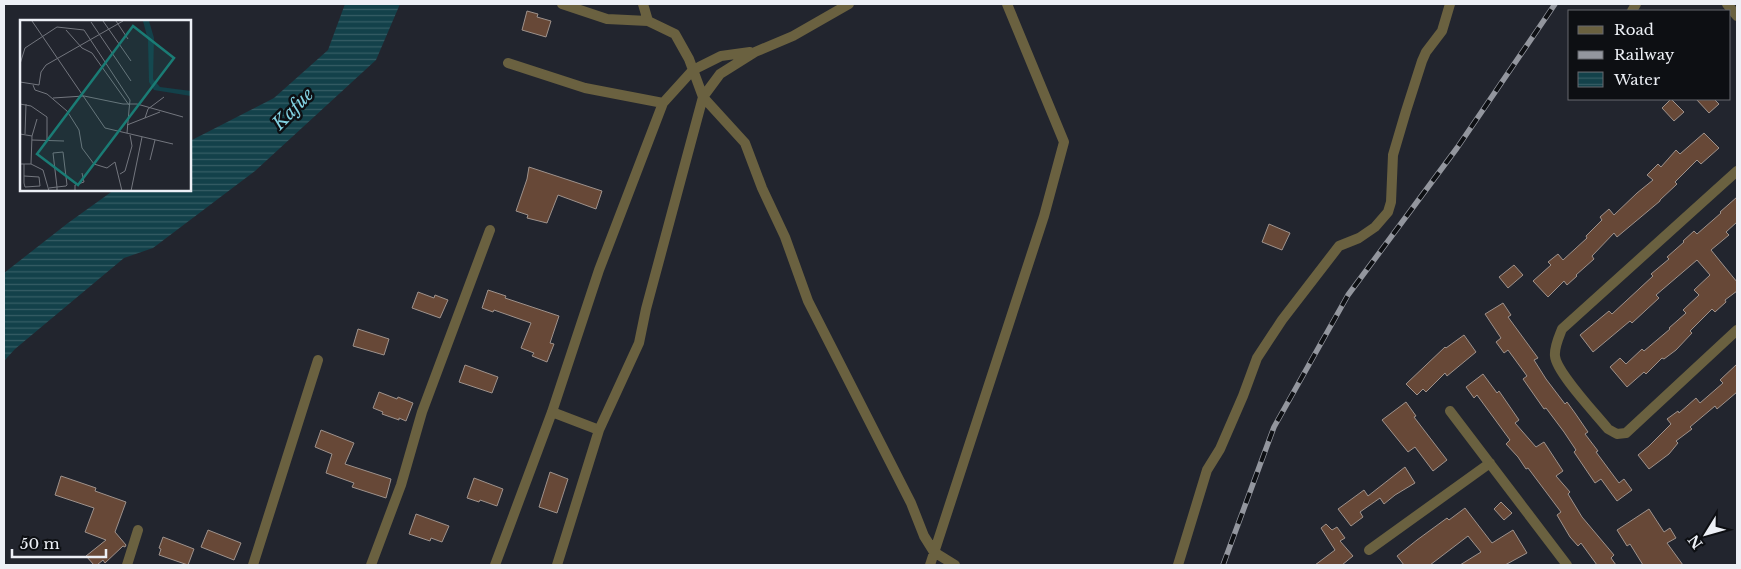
<svg xmlns="http://www.w3.org/2000/svg" width="1741" height="569" viewBox="0 0 1741 569" font-family="'Libre Baskerville',serif">
<style>
.water{fill:url(#water-rules)}
.building{fill:#674837;stroke:#9e928c}
.lines{fill:none;stroke-linecap:round;stroke-linejoin:round}
.minor{stroke:#6a6140;stroke-width:10}
.rail-casing{stroke:#93969e;stroke-width:5.5}
.rail{stroke:#0d0f13;stroke-width:4;stroke-dasharray:11;stroke-linecap:butt}
.labels{text-anchor:middle;dominant-baseline:central;stroke-width:5;stroke-linejoin:round;paint-order:stroke}
.water-label{font-size:18px;font-style:italic;fill:#82d1e1;stroke:#0d0f13}
.inset-road{fill:none;stroke:#73767e;stroke-width:1}
.view{fill:#1a7c75;fill-opacity:0.15;stroke:#1a7c75;stroke-width:2.5}
.inset-edge{fill:none;stroke:#edf0f6;stroke-width:2.5}
</style>
<defs>
<pattern id="water-rules" width="6" height="5" patternUnits="userSpaceOnUse" patternTransform="scale(1.25)"><rect width="6" height="5" fill="#13414a"/><path d="M0 2.5h6" fill="none" stroke="#365d65"/></pattern>
</defs>
<rect width="100%" height="100%" fill="#22252e"/>
<!-- water -->
<path class="water" d="M 345,4 L 400,4 L 376,60 L 255,171 L 153,248 L 124,258 L 15,349 L 4,361 L 4,273 L 68,223 L 114,190 L 190,190 L 190,141 L 274,98 L 328,50 Z"/>
<!-- building -->
<path class="building" d="M 527,11 L 538,14 L 537,17 L 551,21 L 546,37 L 522,30 Z
M 1671,99 L 1684,112 L 1674,121 L 1662,108 Z
M 1696,99 L 1714,99 L 1719,104 L 1709,113 Z
M 1704,133 L 1719,148 L 1701,164 L 1697,160 L 1675,182 L 1677,184 L 1660,200 L 1660,201 L 1617,237 L 1614,233 L 1592,256 L 1594,259 L 1576,275 L 1577,276 L 1567,285 L 1564,281 L 1548,297 L 1533,281 L 1551,265 L 1548,262 L 1558,254 L 1563,260 L 1587,238 L 1586,236 L 1602,220 L 1600,217 L 1609,209 L 1614,215 L 1637,193 L 1653,180 L 1647,175 L 1658,164 L 1661,167 L 1676,150 L 1680,154 Z
M 529,167 L 602,191 L 596,209 L 558,195 L 547,223 L 527,218 L 528,215 L 516,211 L 527,179 Z
M 1737,197 L 1737,222 L 1726,232 L 1729,235 L 1711,250 L 1737,282 L 1737,291 L 1725,300 L 1726,302 L 1715,312 L 1712,309 L 1690,331 L 1692,333 L 1676,350 L 1664,359 L 1662,358 L 1646,374 L 1644,372 L 1627,387 L 1610,367 L 1620,358 L 1626,364 L 1642,349 L 1644,351 L 1670,329 L 1669,328 L 1686,313 L 1683,310 L 1699,295 L 1694,290 L 1710,275 L 1697,260 L 1656,295 L 1659,298 L 1632,323 L 1630,321 L 1593,352 L 1580,335 L 1609,311 L 1612,314 L 1653,276 L 1651,274 L 1669,259 L 1667,257 L 1684,242 L 1683,241 L 1694,231 L 1697,234 L 1721,213 L 1720,212 Z
M 1269,224 L 1290,233 L 1282,250 L 1262,242 Z
M 1514,265 L 1523,275 L 1508,288 L 1499,277 Z
M 488,290 L 506,296 L 505,298 L 559,316 L 550,343 L 554,344 L 547,362 L 532,356 L 534,353 L 521,348 L 531,323 L 494,310 L 493,312 L 482,308 Z
M 418,292 L 434,298 L 435,295 L 448,300 L 440,318 L 412,308 Z
M 1503,303 L 1511,315 L 1508,317 L 1538,358 L 1534,360 L 1546,379 L 1565,404 L 1567,402 L 1575,413 L 1588,432 L 1585,434 L 1598,451 L 1596,452 L 1619,483 L 1624,479 L 1632,490 L 1617,501 L 1601,479 L 1595,483 L 1574,452 L 1576,450 L 1564,432 L 1546,408 L 1544,409 L 1523,379 L 1527,376 L 1508,350 L 1504,353 L 1496,342 L 1501,338 L 1485,314 Z
M 358,329 L 389,339 L 384,355 L 353,346 Z
M 1464,335 L 1476,352 L 1447,376 L 1445,373 L 1426,392 L 1423,389 L 1417,395 L 1406,384 L 1445,347 L 1446,348 Z
M 1737,364 L 1737,392 L 1717,409 L 1715,406 L 1690,427 L 1692,429 L 1676,441 L 1678,443 L 1669,454 L 1649,469 L 1638,455 L 1649,446 L 1671,424 L 1667,419 L 1678,411 L 1679,413 L 1696,398 L 1700,403 L 1723,383 L 1720,380 Z
M 465,365 L 498,377 L 492,393 L 459,382 Z
M 1483,374 L 1497,393 L 1499,391 L 1519,420 L 1515,423 L 1536,447 L 1544,442 L 1563,471 L 1556,476 L 1570,492 L 1568,494 L 1582,517 L 1614,555 L 1611,558 L 1616,565 L 1597,565 L 1581,543 L 1578,546 L 1570,537 L 1557,515 L 1561,512 L 1528,468 L 1526,469 L 1518,457 L 1506,444 L 1510,440 L 1477,395 L 1474,398 L 1466,387 Z
M 379,392 L 397,399 L 398,397 L 413,403 L 406,421 L 399,418 L 399,420 L 382,414 L 383,412 L 373,408 Z
M 1406,402 L 1416,416 L 1414,417 L 1447,460 L 1433,471 L 1415,447 L 1408,452 L 1382,420 Z
M 321,430 L 354,443 L 345,464 L 391,479 L 386,498 L 352,487 L 354,483 L 326,473 L 332,454 L 315,447 Z
M 1405,467 L 1415,483 L 1395,495 L 1384,504 L 1380,498 L 1360,512 L 1363,517 L 1351,526 L 1338,509 L 1364,490 L 1368,496 Z
M 550,472 L 568,479 L 557,513 L 539,507 Z
M 61,476 L 96,488 L 95,491 L 126,502 L 115,532 L 126,545 L 125,547 L 123,546 L 105,563 L 103,560 L 97,565 L 94,565 L 86,556 L 106,540 L 85,532 L 94,508 L 55,495 Z
M 474,478 L 503,489 L 497,506 L 480,500 L 479,502 L 467,498 Z
M 1501,502 L 1512,513 L 1504,520 L 1494,509 Z
M 1465,508 L 1492,543 L 1513,530 L 1527,553 L 1505,565 L 1460,565 L 1481,552 L 1468,536 L 1430,565 L 1404,565 L 1397,556 L 1417,540 L 1447,518 L 1449,520 Z
M 1649,509 L 1664,532 L 1670,528 L 1676,538 L 1667,543 L 1683,565 L 1643,565 L 1630,544 L 1627,546 L 1617,530 Z
M 416,514 L 449,526 L 442,542 L 431,538 L 430,541 L 409,534 Z
M 1326,524 L 1332,530 L 1337,527 L 1345,538 L 1340,541 L 1353,556 L 1342,565 L 1315,565 L 1335,550 L 1321,528 Z
M 208,530 L 241,543 L 234,560 L 201,547 Z
M 163,537 L 194,549 L 188,565 L 159,555 L 161,549 L 159,548 Z"/>
<g class="lines">
<!-- minor -->
<path class="minor" d="M 562,4 L 607,19 L 648,21
M 643,4 L 648,21 L 675,34 L 689,59 L 703,97 L 745,143 L 762,188 L 785,237 L 808,301 L 911,503 L 924,536 L 934,552 L 955,565
M 1727,4 L 1737,16
M 1632,11 L 1636,4
M 508,63 L 585,88 L 663,103
M 1737,171 L 1562,329 C 1559,337 1554,347 1555,356 C 1556,372 1596,414 1608,429 L 1617,434 L 1626,433 L 1737,330
M 1450,411 L 1567,565
M 552,412 L 599,430
M 1369,550 L 1490,463
M 127,565 L 138,530
M 253,565 L 318,360
M 371,565 L 401,485 L 422,412 L 490,230
M 495,565 L 552,412 L 599,270 L 663,103 L 692,71 L 699,67 L 721,56 L 750,52
M 557,565 L 599,430 L 639,343 L 646,309 L 703,97 L 720,74 L 755,52 L 793,36 L 849,4
M 930,565 L 1044,216 L 1064,142 L 1007,4
M 1178,565 L 1207,470 L 1220,449 L 1243,396 L 1257,358 L 1282,320 L 1339,246 L 1359,238 L 1375,227 L 1388,212 L 1391,202 L 1393,155 L 1406,111 L 1422,61 L 1426,52 L 1442,31 L 1450,4"/>
<defs>
<path id="rail" d="M 1223,565 L 1274,427 L 1348,295 L 1457,148 L 1555,4"/>
</defs>
<!-- rail casing -->
<use href="#rail" class="rail-casing"/>
<!-- rail -->
<use href="#rail" class="rail"/>
</g>
<g class="labels">
<!-- water labels -->
<g class="water-label">
<text transform="translate(293 109) rotate(-46)">Kafue</text>
</g>
</g>
<!-- overview -->
<g transform="translate(20 20)">
<rect width="171" height="171" fill="#22252e"/>
<path d="M 123,1 L 129,1 L 134,18 L 133,59 L 140,67 L 171,71 L 171,76 L 134,70 L 129,62 L 128,20 Z" fill="#13414a"/>
<path class="inset-road" d="M 12,1 L 85,108 L 153,124M 83,1 L 111,41M 96,1 L 108,19M 71,2 L 111,61M 46,10 L 62,28 L 72,33 L 109,85M 0,44 L 5,28 L 37,7 L 64,10 L 110,80 L 109,90M 0,62 L 19,65 L 21,52 L 26,45 L 103,1M 13,65 L 15,70 L 27,74 L 47,91 L 59,110 L 62,128 L 74,144 L 87,148 L 95,142 L 102,171M 33,78 L 64,76 L 103,84 L 117,84 L 163,97M 0,84 L 11,86 L 27,97 L 27,121M 125,98 L 128,89 L 144,77M 107,105 L 140,92M 107,113 L 109,90M 0,114 L 12,116 L 11,144M 5,114 L 6,84M 12,116 L 17,99M 12,120 L 44,121M 130,140 L 135,120M 0,144 L 11,144 L 23,150 L 29,171M 100,154 L 105,151 L 112,126 L 110,115M 4,156 L 19,157 L 20,166 L 5,167 L 4,163 L 4,144M 29,168 L 37,167 L 46,166 L 47,165 L 43,132 L 33,133 L 37,167 L 37,171M 55,171 L 55,165 L 64,162 L 62,153M 111,171 L 122,117"/>
<path class="view" d="M 113,6 L 154,38 L 58,165 L 17,134 Z"/>
<rect width="171" height="171" class="inset-edge"/>
</g>
<!-- border -->
<rect width="1741" height="569" fill="none" stroke="#edf0f6" stroke-width="10"/>
<!-- legend -->
<rect x="1568" y="10" width="162" height="90" fill="#0d0f13" stroke="#67696e"/>
<rect x="1578" y="26" width="25" height="8" fill="#6a6140" stroke="#67696e"/>
<text x="1614" y="35" font-size="15" fill="#edf0f6">Road</text>
<rect x="1578" y="51" width="25" height="8" fill="#93969e" stroke="#67696e"/>
<text x="1614" y="60" font-size="15" fill="#edf0f6">Railway</text>
<rect x="1578" y="72" width="25" height="15" fill="url(#water-rules)" stroke="#67696e"/>
<text x="1614" y="85" font-size="15" fill="#edf0f6">Water</text>
<!-- north arrow -->
<g transform="translate(1706 534) rotate(233)" stroke="#0d0f13" stroke-width="4" paint-order="stroke">
<path d="M0-4L9 19L0 12L-9 19Z" fill="#edf0f6"/>
<text y="-8" font-size="14" font-weight="bold" text-anchor="middle" fill="#edf0f6">N</text>
</g>
<!-- scale -->
<path d="M12 549v8h94v-8" fill="none" stroke="#edf0f6" stroke-width="2.5"/>
<text x="20" y="549" font-size="15" fill="#edf0f6" stroke="#0d0f13" stroke-width="4" paint-order="stroke">50 m</text>
</svg>
